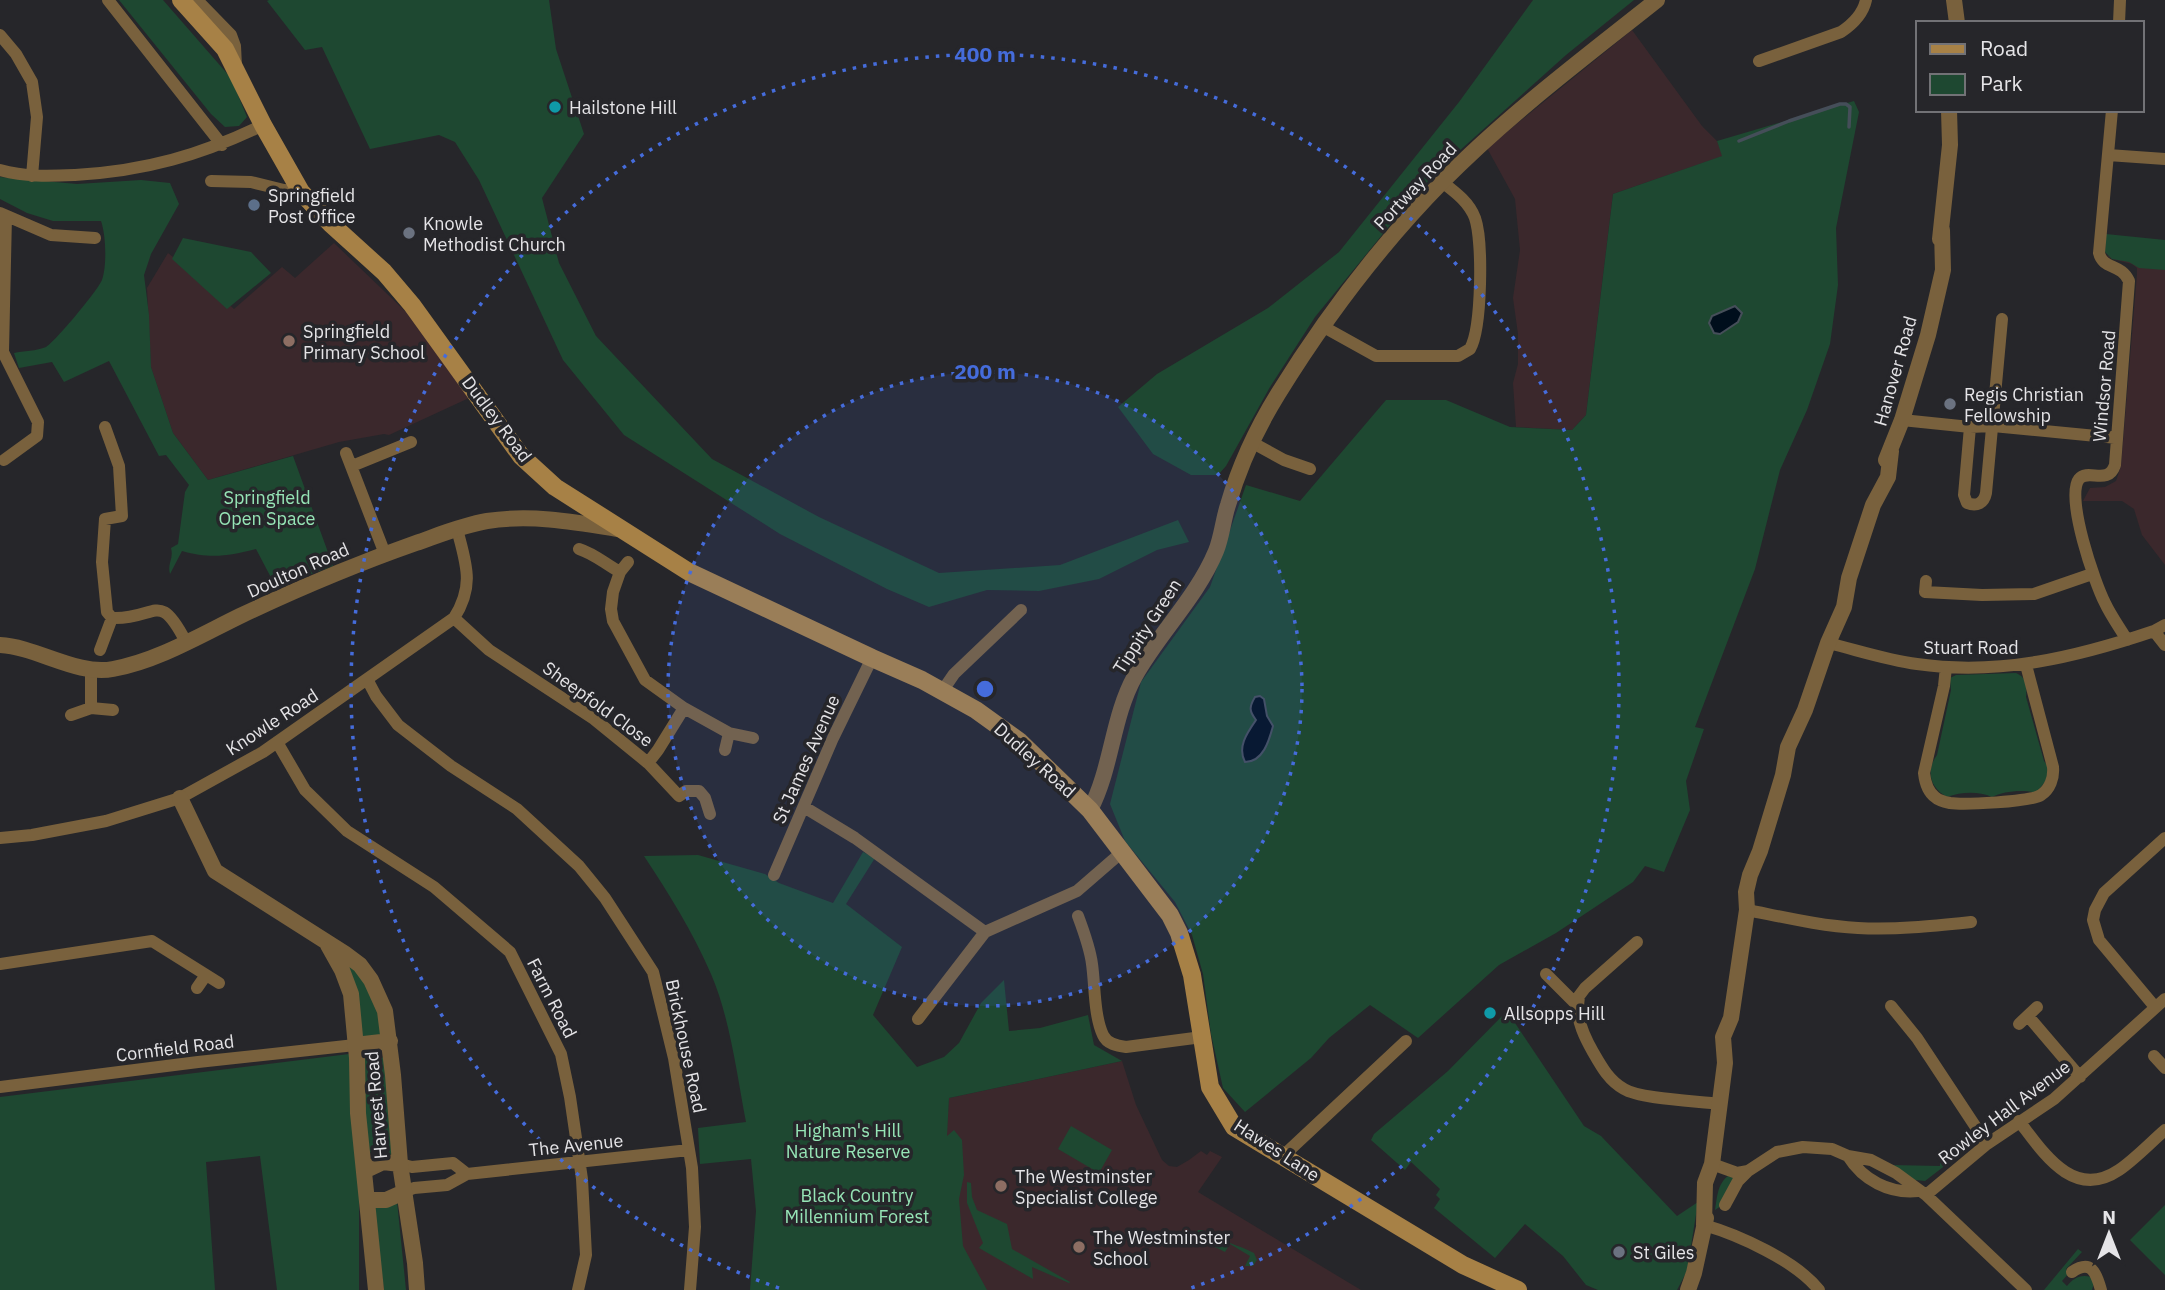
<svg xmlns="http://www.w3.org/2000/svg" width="2165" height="1290" viewBox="0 0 2165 1290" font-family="'IBM Plex Sans',sans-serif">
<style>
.industrial{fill:#3b282c}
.green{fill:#1e4831}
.water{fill:#000e1c;stroke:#454e59;stroke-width:2}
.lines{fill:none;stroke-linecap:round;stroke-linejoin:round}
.stream{stroke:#454e59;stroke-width:3.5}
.minor{stroke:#79613d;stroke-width:12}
.tertiary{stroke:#79613d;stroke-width:16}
.secondary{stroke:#a78146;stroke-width:18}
.ring{fill:none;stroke:#456cdb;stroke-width:3.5;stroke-dasharray:3.5 7}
.culture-dot{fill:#0f9aa8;stroke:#26262a;stroke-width:2.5}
.service-dot{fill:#5c6f8a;stroke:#26262a;stroke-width:2.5}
.worship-dot{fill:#6b7280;stroke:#26262a;stroke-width:2.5}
.education-dot{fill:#8d6e63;stroke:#26262a;stroke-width:2.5}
.labels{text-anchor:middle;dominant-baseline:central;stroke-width:7;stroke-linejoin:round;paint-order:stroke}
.poi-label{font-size:18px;fill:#e5e4e7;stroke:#26262a;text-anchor:start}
.street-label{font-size:18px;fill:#e5e4e7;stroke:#26262a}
.park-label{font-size:18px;fill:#96e5b6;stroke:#26262a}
.centre{fill:#456cdb;stroke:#26262a;stroke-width:3.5}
.ring-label{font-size:21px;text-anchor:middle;font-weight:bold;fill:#456cdb;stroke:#26262a;stroke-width:7;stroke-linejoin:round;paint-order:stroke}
</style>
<rect width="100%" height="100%" fill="#26262a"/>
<!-- industrial -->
<path class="industrial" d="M 1632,30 L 1702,126 L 1717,141 L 1723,156 L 1613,194 L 1586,415 L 1572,430 L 1516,427 L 1513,383 L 1518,364 L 1518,334 L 1513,298 L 1520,250 L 1515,199 L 1487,148 Z
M 2165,240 L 2165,565 L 2142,535 L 2134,509 L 2122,501 L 2083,501 L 2090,488 L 2105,487 L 2116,481 L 2121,466 L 2137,274 L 2137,268 L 2132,264 L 2112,259 L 2107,256 Z
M 334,243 L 406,312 L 469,398 L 389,435 L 384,434 L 339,442 L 208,480 L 173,433 L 151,367 L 147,288 L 168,253 L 208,285 L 234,309 L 282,267 L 295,278 Z
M 1122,1061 L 1136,1105 L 1162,1160 L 1169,1166 L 1177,1167 L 1189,1160 L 1201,1151 L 1207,1155 L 1210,1151 L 1222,1157 L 1198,1192 L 1361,1290 L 943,1290 L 938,1252 L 949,1098 Z"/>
<!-- green -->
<path class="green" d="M 119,0 L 163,0 L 231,78 L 247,117 L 239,126 L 225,127 L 211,114 Z
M 269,0 L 549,0 L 556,49 L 584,134 L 542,198 L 559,263 L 596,336 L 712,459 L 819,517 L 939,573 L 1060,565 L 1178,520 L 1189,542 L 1157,550 L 1099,579 L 1039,591 L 987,590 L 929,607 L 887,589 L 780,534 L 624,435 L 563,360 L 479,180 L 455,142 L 439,135 L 370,149 L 322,47 L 305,50 L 267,1 Z
M 1533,0 L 1634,0 L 1566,55 L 1437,171 L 1404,208 L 1315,317 L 1270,387 L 1226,466 L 1218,475 L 1191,475 L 1153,454 L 1118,407 L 1157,374 L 1268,308 L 1339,252 L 1459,102 Z
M 1854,101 L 1859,112 L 1836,228 L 1838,285 L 1830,344 L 1807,410 L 1780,470 L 1755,569 L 1695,727 L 1704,729 L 1686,781 L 1690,810 L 1664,872 L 1645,866 L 1633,882 L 1556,933 L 1499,965 L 1418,1038 L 1370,1005 L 1329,1038 L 1311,1058 L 1245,1112 L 1223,1088 L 1211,1034 L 1203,974 L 1192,935 L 1175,902 L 1125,841 L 1110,804 L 1141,682 L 1210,587 L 1246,485 L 1300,501 L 1386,400 L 1446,400 L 1510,427 L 1572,430 L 1586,415 L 1613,194 L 1722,156 L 1717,141 Z
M 0,177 L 77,184 L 141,180 L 170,183 L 179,204 L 151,254 L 144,275 L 149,315 L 151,367 L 173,433 L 208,480 L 293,456 L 333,566 L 276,587 L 256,549 C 228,556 211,559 182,551 L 170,574 C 167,563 174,559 171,548 L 178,544 L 185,492 L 189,485 L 166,455 L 159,456 L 109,361 L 64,382 L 52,362 L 19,368 L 14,353 C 23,351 37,351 46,347 C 55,342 98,290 102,280 C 107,266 106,235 101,221 L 53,221 L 27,213 L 0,199 Z
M 2106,234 L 2165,240 L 2165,270 L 2139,268 L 2129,262 L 2112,259 L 2105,252 Z
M 183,238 L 251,252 L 271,273 L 227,309 L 172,259 Z
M 2016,673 C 2027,678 2027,685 2026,697 L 2044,761 L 2049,768 L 2049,777 L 2036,793 C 2024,789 2003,791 1992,797 C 1978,791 1961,792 1947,797 C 1929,787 1926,770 1937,755 L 1951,690 L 1950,678 L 1956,675 Z
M 863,852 L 875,858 L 846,904 L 902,947 L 873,1015 L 917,1067 L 944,1057 L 959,1043 L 981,1003 L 1004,980 L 1009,1031 L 1040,1028 L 1088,1015 L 1094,1045 L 1122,1061 L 949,1098 L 947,1136 L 954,1130 L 962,1140 L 964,1175 L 959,1199 L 963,1246 L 987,1290 L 750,1290 L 756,1211 L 751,1159 L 700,1164 L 698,1128 L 746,1122 C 737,1075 730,1018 711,974 C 693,932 669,894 644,856 L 698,855 L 765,874 L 779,883 L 833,903 Z
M 345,957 L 370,982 L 386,1038 L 358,1040 Z
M 1507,1011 L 1584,1126 L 1601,1136 L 1677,1216 L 1698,1202 L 1687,1271 L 1677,1290 L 1598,1290 L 1586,1285 L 1563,1256 L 1525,1224 L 1495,1258 L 1434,1208 L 1440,1199 L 1436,1195 L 1440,1189 L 1411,1162 L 1405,1170 L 1371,1140 L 1374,1134 L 1448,1071 Z
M 378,1053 L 385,1060 L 392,1155 L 369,1152 L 360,1058 Z
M 349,1054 L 359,1146 L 359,1290 L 277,1290 L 260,1156 L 206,1162 L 215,1290 L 0,1290 L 0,1097 Z
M 1071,1126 L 1112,1150 L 1099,1173 L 1058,1149 Z
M 1940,1161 L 1951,1161 L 1925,1181 L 1915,1180 L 1891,1165 L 1940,1166 Z
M 1728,1176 L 1734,1178 L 1721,1206 L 1715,1210 C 1717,1199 1717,1184 1728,1176 Z
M 967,1182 L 971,1183 L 972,1197 L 977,1210 L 1007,1224 L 1012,1249 L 1070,1282 L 1069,1283 L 1032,1267 L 1033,1279 L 979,1248 L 983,1243 L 967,1203 Z
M 397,1201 L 406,1290 L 384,1290 L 373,1208 Z
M 2165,1205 L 2165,1275 L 2130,1240 Z
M 1198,1230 C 1207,1230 1212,1235 1220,1239 C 1231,1244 1243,1247 1254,1253 L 1257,1260 L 1253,1266 L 1245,1266 L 1250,1256 L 1230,1244 L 1225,1252 C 1217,1247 1200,1242 1195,1237 Z
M 2078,1249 L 2082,1252 L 2066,1269 L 2069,1273 L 2062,1281 L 2067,1286 C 2074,1278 2080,1274 2091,1277 L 2094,1283 L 2092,1290 L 2044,1290 Z"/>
<!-- water -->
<path class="water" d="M 1735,306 L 1742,313 L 1738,322 L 1720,334 L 1714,333 L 1709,323 L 1712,316 Z
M 1260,696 L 1264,699 L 1267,716 L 1273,726 C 1269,741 1263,762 1245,762 C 1237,747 1247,733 1256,720 C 1249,711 1249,707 1255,697 Z"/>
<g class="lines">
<!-- stream -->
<path class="stream" d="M 1739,141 L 1789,121 L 1840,104 L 1846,104 L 1850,107 L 1849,127"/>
<!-- minor -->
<path class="minor" d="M 108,0 L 222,145
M 197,0 L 231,35 L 235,46 L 236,66
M 2119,23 L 2120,0
M 0,35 L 16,54 L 32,82 L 37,117 L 32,176
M 1759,61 L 1841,32 C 1853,24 1863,14 1866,0
M 2112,110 L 2099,253 C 2103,270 2121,263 2129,281 L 2115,465 C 2108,486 2088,468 2079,479 C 2065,497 2095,584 2105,603 C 2111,616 2120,628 2127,640
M 2108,155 L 2165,159
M 0,170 C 25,177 49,176 75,175 C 145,171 201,155 263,125
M 211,181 L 251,182 L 284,190 L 301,192
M 0,213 L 51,235 L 95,238
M 1322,326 L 1376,356 L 1458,356 L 1470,349 C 1482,328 1483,241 1475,218 C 1469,202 1455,192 1442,182
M 0,352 L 3,352 L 6,216
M 3,352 L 38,422 L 37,436 L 4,460
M 1902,420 L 1970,427 L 1993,426 L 2117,438
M 105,427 L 119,466 L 122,516 L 105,519 L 102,562 L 107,612 L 112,618 C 157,620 158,588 186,642
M 1970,427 L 1964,495 L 1967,503 C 1977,507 1984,503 1986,493 L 2002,319
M 1253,443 L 1284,460 L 1310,469
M 346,453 L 385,554
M 352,466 L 411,442
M 579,549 C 595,554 605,564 620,572
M 628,562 L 620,572 L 613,592 L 611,609 L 613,621 L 645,680 L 684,708 L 658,750 L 648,763
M 1926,581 L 1925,592 L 1982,595 L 2034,594 L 2092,574
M 454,618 L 489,650 L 594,719 L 648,763 L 679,796 L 686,791 L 699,791 L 705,798 L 710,814
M 2154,631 L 2165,645
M 1828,643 C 1857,650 1887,660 1917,664 C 1999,676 2077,657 2154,631 L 2165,625
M 100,650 L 112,618
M 1946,667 L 1944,686 L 1924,773 C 1925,782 1927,791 1935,797 C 1938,800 1945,802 1950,803 C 1963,805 2031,802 2041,795 C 2050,789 2054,778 2053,767 L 2026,665
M 91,669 L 91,708
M 367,679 L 376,696 L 398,725 L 451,766 L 517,809 L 579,866 L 605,898 L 653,972 L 674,1058 L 692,1168 L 695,1227 L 690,1290
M 943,690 L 954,674 L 1021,610
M 684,708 L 729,733 L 753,738
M 71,715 L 91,708 L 113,710
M 277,742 L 305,790 L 347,831 L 434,887 L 510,952 L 561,1054 L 570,1097 L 582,1179 L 586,1255 L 578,1290
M 725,750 L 729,733
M 804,807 L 855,838 L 985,932
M 0,838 L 32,835 L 106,821 L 180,798 L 263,752 L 454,618 C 475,585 466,564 457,529
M 774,875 L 833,738 L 872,658
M 1747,910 C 1783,917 1821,926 1858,928 C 1896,930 1933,926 1971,922
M 1078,916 C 1084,932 1090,948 1092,964 C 1095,985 1094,1016 1103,1035 C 1107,1044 1117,1046 1126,1047 L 1202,1037
M 0,964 L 152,941 L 219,983
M 1546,974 L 1578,1006 C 1577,1022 1585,1038 1593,1052 C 1601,1066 1609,1081 1624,1089 C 1640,1099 1698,1101 1720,1104
M 197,988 L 206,975
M 1578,1006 L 1579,996 L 1585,988 L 1637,942
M 1891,1006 L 1917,1038 L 1987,1144
M 2155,1007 L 2099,940 L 2093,920 L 2095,910 L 2104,893 L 2165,838
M 2028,1016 L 2080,1077
M 918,1019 L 985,932 L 1077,891 L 1122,852
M 2019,1024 L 2037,1007
M 2154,1056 L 2165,1068
M 0,1087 L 198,1062 L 355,1045
M 2019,1121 C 2043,1152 2073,1201 2119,1170 C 2135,1159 2150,1143 2165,1130
M 1283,1156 L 1406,1041
M 1848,1156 C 1863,1180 1889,1194 1918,1191
M 400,1164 L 412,1167 L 453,1163 L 467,1174
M 1712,1164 L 1737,1173 L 1748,1171 L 1777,1152 L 1803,1147 L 1832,1149 L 1848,1156 L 1871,1160 L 1896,1173 L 1926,1195 L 2026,1290
M 404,1192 L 414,1188 L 447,1185 L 467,1174 L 689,1150
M 1926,1195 L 1987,1144 L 2054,1099 L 2165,999
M 1725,1205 L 1738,1181 L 1748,1171
M 1704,1225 C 1739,1235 1796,1261 1819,1290
M 2072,1272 C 2091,1259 2096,1272 2101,1290"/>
<!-- tertiary -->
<path class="tertiary" d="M 1954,0 L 1957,23
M 1940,239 L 1950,145 L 1949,110
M 1886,460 L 1902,420 L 1928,335 L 1943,270 L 1942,230
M 0,645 C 37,647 77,676 113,669 C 157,661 199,636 240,616 C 297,589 356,564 416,543 C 439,535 463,525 487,521 C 531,514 575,522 618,529
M 180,798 L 215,871 L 344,953 L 360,965 L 371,980 L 385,1011 L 393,1075 L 400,1164 L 415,1263 L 417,1290
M 1090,810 C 1112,768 1112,717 1135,676 C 1159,633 1197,597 1216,551 C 1222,536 1223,520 1228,505 C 1239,467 1257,428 1278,394 C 1325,318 1380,245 1443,181 C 1508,115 1584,58 1657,0
M 328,945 L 342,970 L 351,994 L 357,1058 L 358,1113 L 376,1290
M 355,1045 L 390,1041
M 364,1171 L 383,1162 L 400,1164
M 367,1200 L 386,1200 L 404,1192
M 1704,1225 L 1705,1183 L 1712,1164 L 1725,1063 L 1723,1037 L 1731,1018 L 1747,910 L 1746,892 L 1750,875 L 1760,851 L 1783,775 L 1788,747 L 1805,710 L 1828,643 L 1844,607 L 1849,578 L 1873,505 L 1888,477 L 1891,451
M 1688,1290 L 1694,1273 L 1706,1218"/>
<!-- secondary -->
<path class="secondary" d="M 181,0 L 225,49 L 263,125 L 301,192 L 331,224 L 384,272 L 412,305 L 521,456 L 555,487 L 689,572 L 872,658 L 922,680 L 976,710 L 1019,741 L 1090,810 L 1170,915 L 1179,933 L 1192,975 L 1210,1087 L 1234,1127 L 1463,1265 L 1518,1290"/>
</g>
<!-- distance rings -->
<circle cx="985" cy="689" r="317" fill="#456cdb" fill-opacity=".12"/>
<g class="ring">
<circle cx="985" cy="689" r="317"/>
<path d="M779 1288A634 634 0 1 1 1191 1288"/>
</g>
<!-- markers -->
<g class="culture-dot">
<circle cx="555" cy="107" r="7"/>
<circle cx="1490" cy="1013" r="7"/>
</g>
<circle class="service-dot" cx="254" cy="205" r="7"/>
<g class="worship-dot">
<circle cx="409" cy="233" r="7"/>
<circle cx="1950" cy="404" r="7"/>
<circle cx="1619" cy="1252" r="7"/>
</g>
<g class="education-dot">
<circle cx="289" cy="341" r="7"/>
<circle cx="1001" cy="1186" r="7"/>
<circle cx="1079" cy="1247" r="7"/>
</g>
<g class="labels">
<!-- poi labels -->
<g class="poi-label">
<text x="569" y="107">Hailstone Hill</text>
<text x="268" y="195">Springfield<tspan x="268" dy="21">Post Office</tspan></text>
<text x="423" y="223">Knowle<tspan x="423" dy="21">Methodist Church</tspan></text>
<text x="303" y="331">Springfield<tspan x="303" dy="21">Primary School</tspan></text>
<text x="1964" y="394">Regis Christian<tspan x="1964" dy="21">Fellowship</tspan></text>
<text x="1504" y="1013">Allsopps Hill</text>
<text x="1015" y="1176">The Westminster<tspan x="1015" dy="21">Specialist College</tspan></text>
<text x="1093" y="1237">The Westminster<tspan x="1093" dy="21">School</tspan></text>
<text x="1633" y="1252">St Giles</text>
</g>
<!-- street labels -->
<g class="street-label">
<text transform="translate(1415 186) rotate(-47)">Portway Road</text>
<text transform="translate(1895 371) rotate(-74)">Hanover Road</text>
<text transform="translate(2104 386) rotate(-85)">Windsor Road</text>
<text transform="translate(497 419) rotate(53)">Dudley Road</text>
<text transform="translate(298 570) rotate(-24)">Doulton Road</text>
<text transform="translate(1147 626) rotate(-57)">Tippity Green</text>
<text x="1971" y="647">Stuart Road</text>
<text transform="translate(598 704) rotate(36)">Sheepfold Close</text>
<text transform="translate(272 722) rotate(-33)">Knowle Road</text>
<text transform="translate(806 759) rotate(-66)">St James Avenue</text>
<text transform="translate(1035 760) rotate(42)">Dudley Road</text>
<text transform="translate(552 998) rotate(63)">Farm Road</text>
<text transform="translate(686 1046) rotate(78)">Brickhouse Road</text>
<text transform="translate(175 1048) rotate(-7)">Cornfield Road</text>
<text transform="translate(376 1105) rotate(-95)">Harvest Road</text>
<text transform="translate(2004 1112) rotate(-37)">Rowley Hall Avenue</text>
<text transform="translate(576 1145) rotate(-6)">The Avenue</text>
<text transform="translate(1277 1150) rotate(33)">Hawes Lane</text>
</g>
<!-- park labels -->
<g class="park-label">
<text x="267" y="497">Springfield<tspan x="267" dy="21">Open Space</tspan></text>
<text x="848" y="1130">Higham's Hill<tspan x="848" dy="21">Nature Reserve</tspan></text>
<text x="857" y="1195">Black Country<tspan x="857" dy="21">Millennium Forest</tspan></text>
</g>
</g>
<circle cx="985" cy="689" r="10" class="centre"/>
<g class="ring-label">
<text x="985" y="62">400 m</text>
<text x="985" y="379">200 m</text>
</g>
<!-- legend -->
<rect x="1916" y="21" width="228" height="91" fill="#26262a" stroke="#727276" stroke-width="2"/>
<rect x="1930" y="44" width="35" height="10" fill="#a78146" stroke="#727276" stroke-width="2"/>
<text x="1980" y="56" font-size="21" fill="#e5e4e7">Road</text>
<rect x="1930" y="74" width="35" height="21" fill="#1e4831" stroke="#727276" stroke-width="2"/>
<text x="1980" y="91" font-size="21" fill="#e5e4e7">Park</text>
<!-- north arrow -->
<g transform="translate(2109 1234)" stroke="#26262a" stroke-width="5" paint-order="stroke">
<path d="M0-5L12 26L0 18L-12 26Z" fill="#e5e4e7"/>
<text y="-10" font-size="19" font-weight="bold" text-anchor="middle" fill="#e5e4e7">N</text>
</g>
</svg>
